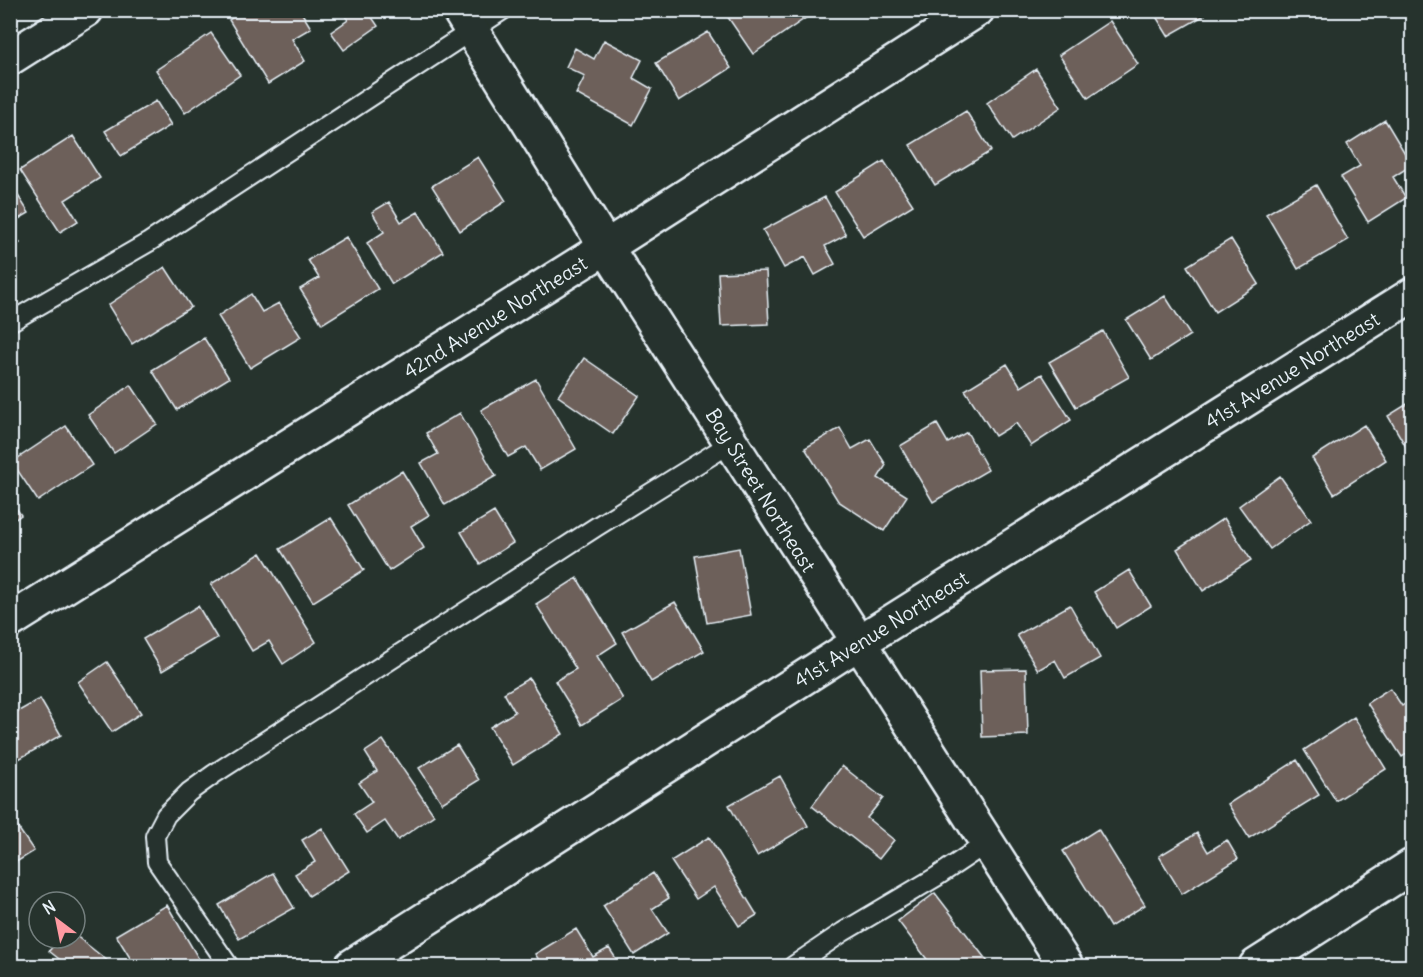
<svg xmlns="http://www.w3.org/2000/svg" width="1423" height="977" viewBox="0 0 1423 977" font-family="Delius,sans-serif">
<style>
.building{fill:#6d605a;stroke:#e8f1f8;stroke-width:1.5}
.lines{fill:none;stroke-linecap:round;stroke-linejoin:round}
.service-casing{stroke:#e8f1f8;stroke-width:22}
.minor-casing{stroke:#e8f1f8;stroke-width:38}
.tertiary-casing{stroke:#e8f1f8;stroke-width:38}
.service{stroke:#26332d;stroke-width:18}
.minor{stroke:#26332d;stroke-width:33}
.tertiary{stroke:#26332d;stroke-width:33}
.labels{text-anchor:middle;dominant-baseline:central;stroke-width:5;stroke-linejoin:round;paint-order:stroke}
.street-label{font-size:20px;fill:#e8f1f8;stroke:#26332d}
</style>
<rect width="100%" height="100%" fill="#26332d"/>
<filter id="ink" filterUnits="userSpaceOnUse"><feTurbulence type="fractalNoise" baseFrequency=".0167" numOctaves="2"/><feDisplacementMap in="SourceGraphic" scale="12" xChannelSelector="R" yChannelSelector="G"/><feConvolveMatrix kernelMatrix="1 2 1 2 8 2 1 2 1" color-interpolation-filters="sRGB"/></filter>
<g filter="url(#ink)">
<!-- building -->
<path class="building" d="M 244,10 L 300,10 L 311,28 L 292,39 L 305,61 L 268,84 L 229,20 Z
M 341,10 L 367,10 L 378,26 L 344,50 L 331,32 L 348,20 Z
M 723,10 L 807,10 L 810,15 L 753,54 Z
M 1152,10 L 1203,10 L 1205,15 L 1168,36 Z
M 1110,21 L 1138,64 L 1088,98 L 1059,55 Z
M 708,32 L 731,68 L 679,101 L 656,63 Z
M 211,33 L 240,75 L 185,113 L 156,70 Z
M 604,40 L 642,60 L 633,78 L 652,89 L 633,125 L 576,94 L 585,76 L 566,67 L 575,48 L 594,59 Z
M 1036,69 L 1061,107 L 1012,140 L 987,103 Z
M 156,101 L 171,125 L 121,156 L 105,131 Z
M 966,111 L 991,151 L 935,185 L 910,145 Z
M 1385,120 L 1412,165 L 1393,177 L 1406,198 L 1368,222 L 1341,177 L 1360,166 L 1347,144 Z
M 73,136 L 100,178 L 65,200 L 78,221 L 60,232 L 20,170 Z
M 478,157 L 506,201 L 460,231 L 432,186 Z
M 884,161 L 913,205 L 863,236 L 835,192 Z
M 10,183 L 29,213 L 10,224 Z
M 1316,185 L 1348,240 L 1298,269 L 1266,214 Z
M 825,197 L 846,235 L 825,246 L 835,264 L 815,275 L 805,257 L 784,268 L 763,230 Z
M 389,202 L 401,222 L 418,212 L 443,252 L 392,284 L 367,243 L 384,232 L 372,212 Z
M 10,227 L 20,243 L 10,249 Z
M 346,237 L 378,289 L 322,324 L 300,289 L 319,278 L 308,260 Z
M 1231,239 L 1259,284 L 1215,312 L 1187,266 Z
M 165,267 L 191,307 L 132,344 L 108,305 Z
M 766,271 L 769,324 L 721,326 L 718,273 Z
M 251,294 L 262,312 L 279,303 L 301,337 L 250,368 L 218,316 Z
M 1165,296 L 1190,335 L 1151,360 L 1126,320 Z
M 1103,331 L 1129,377 L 1076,407 L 1049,362 Z
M 204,338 L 229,378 L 177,410 L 152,370 Z
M 584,358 L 639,396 L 613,434 L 558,396 Z
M 1007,364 L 1021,387 L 1042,374 L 1071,420 L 1031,446 L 1016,423 L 995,436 L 965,390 Z
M 536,379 L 576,449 L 540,470 L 526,447 L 508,457 L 481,410 Z
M 131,385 L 157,424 L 114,453 L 88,415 Z
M 1412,401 L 1412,457 L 1388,416 Z
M 460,413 L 496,476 L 445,505 L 421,463 L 438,454 L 426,433 Z
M 937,424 L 948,443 L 967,432 L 988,470 L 933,502 L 900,446 Z
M 1364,425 L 1386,460 L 1334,494 L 1312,458 Z
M 66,426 L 92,465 L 38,501 L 12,462 Z
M 840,428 L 852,449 L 870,439 L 886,465 L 878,478 L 907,496 L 884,531 L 838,501 L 805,448 Z
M 402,471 L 429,515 L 411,526 L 424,548 L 389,571 L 348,505 Z
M 1280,476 L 1311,520 L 1270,549 L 1239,506 Z
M 10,499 L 21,515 L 10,523 Z
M 494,512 L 513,543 L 480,564 L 461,532 Z
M 331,518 L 364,570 L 313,602 L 280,549 Z
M 1224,518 L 1251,560 L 1203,591 L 1177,549 Z
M 739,548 L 751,615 L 707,623 L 695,556 Z
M 261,553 L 316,642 L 283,664 L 269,641 L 252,651 L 211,584 Z
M 1129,570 L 1151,606 L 1116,628 L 1094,592 Z
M 577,578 L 617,643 L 597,656 L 623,699 L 582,725 L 555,681 L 576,669 L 536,604 Z
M 675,602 L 704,651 L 651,682 L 622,632 Z
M 1070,605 L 1100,658 L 1065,678 L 1055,660 L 1038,670 L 1017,635 Z
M 198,606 L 217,638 L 162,671 L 143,639 Z
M 107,662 L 141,713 L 112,732 L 78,682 Z
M 1026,669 L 1028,735 L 982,737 L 980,670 Z
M 529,678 L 563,734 L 513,765 L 490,727 L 515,712 L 504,693 Z
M 1390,688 L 1402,706 L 1412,699 L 1412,751 L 1402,757 L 1367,703 Z
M 40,699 L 61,735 L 10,764 L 10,716 Z
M 1354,717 L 1386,769 L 1336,801 L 1304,750 Z
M 383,740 L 434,815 L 398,840 L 385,821 L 367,833 L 354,814 L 372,802 L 359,783 L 377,771 L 365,752 Z
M 457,745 L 479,780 L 442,803 L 419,768 Z
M 1297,760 L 1319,795 L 1249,838 L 1228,804 Z
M 842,766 L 883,798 L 867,818 L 894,840 L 879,859 L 812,806 Z
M 780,776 L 808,826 L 757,856 L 729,805 Z
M 10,816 L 34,851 L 10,866 Z
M 322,828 L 349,871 L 309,896 L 295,874 L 315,862 L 302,840 Z
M 1098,829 L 1145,905 L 1110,927 L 1063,851 Z
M 1197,833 L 1208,852 L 1227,840 L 1238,859 L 1182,894 L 1159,856 Z
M 709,837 L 757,915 L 739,926 L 714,887 L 696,899 L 671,861 Z
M 273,873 L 294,908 L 239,939 L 219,905 Z
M 653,873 L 669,898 L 652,909 L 668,933 L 634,955 L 603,906 Z
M 935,893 L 991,966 L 932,966 L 898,921 Z
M 167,905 L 203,966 L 169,966 L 166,962 L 159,966 L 135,966 L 116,935 Z
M 576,929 L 593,957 L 609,948 L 621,966 L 543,966 L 535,954 Z
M 75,935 L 114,966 L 68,966 L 49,951 L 60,938 L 75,938 Z"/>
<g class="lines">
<defs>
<path id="service" d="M 10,322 L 149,242 L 503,10
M 229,966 L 157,862 L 155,836 L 166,815 L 189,792 L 214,774 L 596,527 L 731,443
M 793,966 L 843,932 L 936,877 L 987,843"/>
<path id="minor" d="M 459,10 L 606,247 L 1066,966
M 10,58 L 86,10
M 10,621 L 606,247 L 977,10
M 352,966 L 858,643 L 1412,295"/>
<path id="tertiary" d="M 1256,966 L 1412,866"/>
</defs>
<!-- service casing -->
<use href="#service" class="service-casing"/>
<!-- minor casing -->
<use href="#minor" class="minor-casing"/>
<!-- tertiary casing -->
<use href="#tertiary" class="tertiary-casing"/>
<!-- service -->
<use href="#service" class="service"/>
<!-- minor -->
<use href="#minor" class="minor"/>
<!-- tertiary -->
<use href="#tertiary" class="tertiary"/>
</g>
</g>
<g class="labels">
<!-- street labels -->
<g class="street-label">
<text transform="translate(495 317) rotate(-32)">42nd Avenue Northeast</text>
<text transform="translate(1292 370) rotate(-32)">41st Avenue Northeast</text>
<text transform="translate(761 490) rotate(58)">Bay Street Northeast</text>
<text transform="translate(881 629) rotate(-32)">41st Avenue Northeast</text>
</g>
</g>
<!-- margin -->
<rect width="1423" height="977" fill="none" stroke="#26332d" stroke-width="36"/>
<rect x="18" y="18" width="1387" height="941" fill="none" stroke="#e8f1f8" stroke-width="2" filter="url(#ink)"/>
<!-- north arrow -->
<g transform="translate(57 920) rotate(328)"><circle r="28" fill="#26332d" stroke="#747f7e" stroke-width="1.5"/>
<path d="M0-4.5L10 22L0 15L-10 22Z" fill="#ff9aa2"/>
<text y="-9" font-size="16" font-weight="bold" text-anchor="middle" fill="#e8f1f8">N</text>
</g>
</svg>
